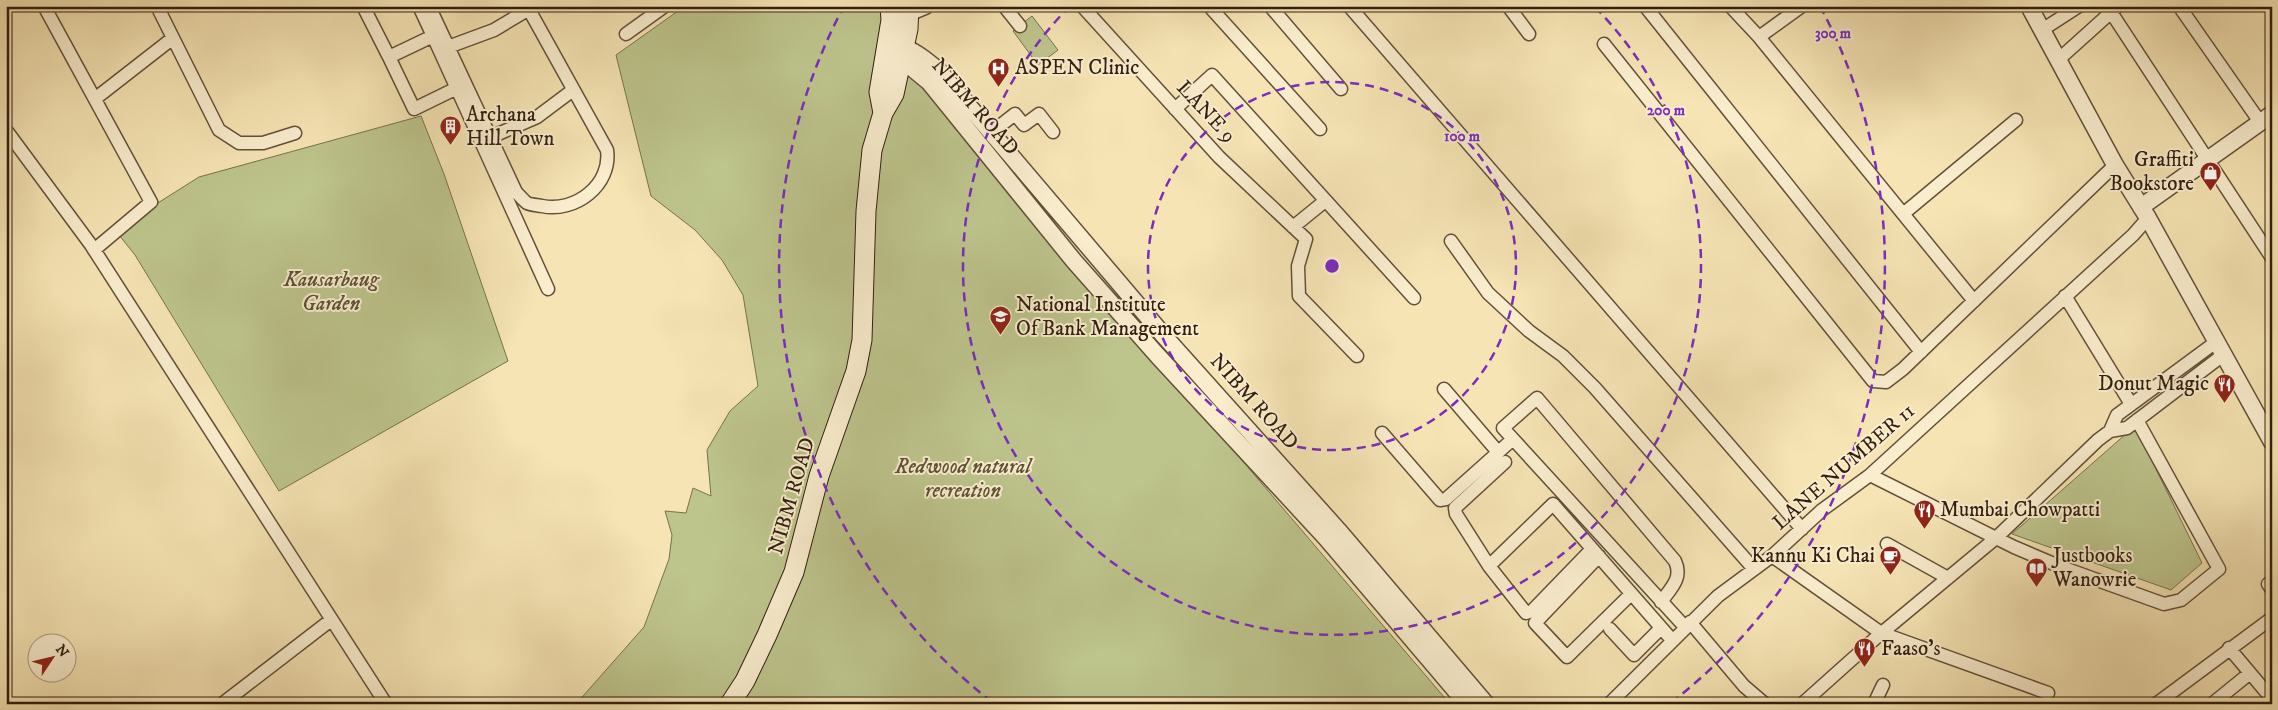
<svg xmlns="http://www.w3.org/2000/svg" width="2278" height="710" viewBox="0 0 2278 710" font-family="'IM FELL DW Pica',serif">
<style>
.green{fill:#bdc48c;stroke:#78714e}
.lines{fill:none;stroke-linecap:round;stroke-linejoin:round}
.minor-casing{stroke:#63503a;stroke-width:15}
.tertiary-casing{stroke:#63503a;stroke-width:19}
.secondary-casing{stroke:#321e11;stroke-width:21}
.minor{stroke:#f9edce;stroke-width:12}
.tertiary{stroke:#f9edce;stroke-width:16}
.secondary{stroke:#f9edce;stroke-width:19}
.ring{fill:none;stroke:#7b2cbf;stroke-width:2.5;stroke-dasharray:9 6}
.labels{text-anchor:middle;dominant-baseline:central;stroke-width:4;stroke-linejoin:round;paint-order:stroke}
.poi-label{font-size:21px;fill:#321e11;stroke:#f9edce;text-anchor:start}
.street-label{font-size:21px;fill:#321e11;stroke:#f9edce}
.park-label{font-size:21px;font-style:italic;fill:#5c5036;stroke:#f9edce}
.centre{fill:#7b2cbf;stroke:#f9edce;stroke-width:2.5}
.ring-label{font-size:15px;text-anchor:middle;font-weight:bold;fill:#7b2cbf;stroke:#f9edce;stroke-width:4;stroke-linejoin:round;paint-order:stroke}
</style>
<rect width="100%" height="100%" fill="#f6e4b4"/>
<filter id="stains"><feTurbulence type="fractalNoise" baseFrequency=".004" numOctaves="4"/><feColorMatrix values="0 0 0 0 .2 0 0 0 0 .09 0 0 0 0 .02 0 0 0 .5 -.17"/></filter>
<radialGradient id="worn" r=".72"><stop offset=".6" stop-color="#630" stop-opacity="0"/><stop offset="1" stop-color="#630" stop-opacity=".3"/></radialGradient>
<!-- green -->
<path class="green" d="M 685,6 L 883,6 L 914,76 L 1450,704 L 576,704 L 644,627 L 669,559 L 672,535 L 665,511 L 686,513 L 693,488 L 711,496 L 707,450 L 730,411 L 758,386 L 743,295 L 722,260 L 695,230 L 651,196 L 616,55 Z
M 1032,16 L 1058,50 L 1038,65 L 1013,31 Z
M 421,116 L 444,174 L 508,361 L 279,491 L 135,255 L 115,230 L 199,177 Z
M 2135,426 L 2202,563 L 2171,590 L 2012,534 Z"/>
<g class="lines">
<defs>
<path id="minor" d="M 44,6 L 151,202 L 94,250
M 157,6 L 219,130 L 239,143 L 263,143 L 295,133
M 363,6 L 389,57 L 433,36 L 548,289
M 419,6 L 433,36
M 429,6 L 516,192 C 519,195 523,200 527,203 C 531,205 537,205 542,206 C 575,213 612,185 607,150 L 527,6
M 1004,6 L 1020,26
M 1082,6 L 1219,157 L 1306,239 L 1298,266 L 1299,296 L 1357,356
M 1209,6 L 1320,129
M 1270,6 L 1341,89
M 1349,6 L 1802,529
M 1508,6 L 1529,34
M 1645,6 L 1921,352
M 1730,6 L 1759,37 L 1974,301
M 2107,6 L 2272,258
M 2179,6 L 2260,122
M 2271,6 L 2272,7
M 2042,30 L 2079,6
M 626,34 L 665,6
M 1759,37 L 1802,6
M 1604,44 L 1873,381 L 1886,382 L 1903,369 L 2115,165
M 448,47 L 494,30 L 529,9
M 389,57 L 414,109 L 457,88
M 2058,60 L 2118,6
M 96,98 L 173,38
M 1175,109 L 1212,75 L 1414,298
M 6,130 L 91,245 L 386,704
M 992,132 L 1015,114 L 1024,125 L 1039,114 L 1053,132
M 491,137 L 537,117 L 573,90
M 1903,214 L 2016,120
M 1293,227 L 1325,201
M 1451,241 L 1488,293 L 1529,331 L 1563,356 L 1595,388 L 1754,569
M 2065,296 L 2131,404
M 1444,389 L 1498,452
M 2110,431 L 2117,415 L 2216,342
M 1382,433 L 1440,500 L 1446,499 L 1513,439 L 1685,627
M 1513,439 L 1503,428 L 1537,398 L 1675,561 C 1683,578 1671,588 1661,602
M 1505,462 L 1455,508 L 1456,514 L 1489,566 L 1553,504 L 1672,640
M 1870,475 L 2014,547 L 2061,567 L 2164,604 L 2181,600 L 2219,569 L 2137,420
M 1887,544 L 1948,578
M 1599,556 L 1535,623 L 1567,657 L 1631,594
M 1772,556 L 1881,633 L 2048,693
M 1489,566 L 1526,613 L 1532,611 L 1592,549
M 2268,584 L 2272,589
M 1690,622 L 1744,686 L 1765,704
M 1610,629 L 1634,655 L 1661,628
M 2229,648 L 2272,699
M 222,704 L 331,620
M 1609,704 L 1718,596 L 1772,556 L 1822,510 L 1870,475 L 2133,235 L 2148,218
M 1802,704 L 1878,636 L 1996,538 L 2098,440 L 2110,431 L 2127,428 L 2223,355
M 1874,704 L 1883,685
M 2156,704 L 2272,618
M 2212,704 L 2250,673"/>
<path id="tertiary" d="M 2029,6 L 2115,165 L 2148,218 L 2272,442
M 899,17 L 925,6
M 892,43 C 911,48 924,58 939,71 L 1165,337 L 1338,530 L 1486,704
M 890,60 L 912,68 L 929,82 L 1074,261 L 1157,355 L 1327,539 L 1467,704
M 2141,207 L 2272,114"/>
<path id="secondary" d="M 883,113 L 879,92 L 891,20 L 890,6
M 730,704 L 745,681 L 767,635 L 794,572 L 819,476 L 856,371 L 862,340 L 866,211 L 872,150 L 883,113 L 894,94 L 908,29 L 909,6"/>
</defs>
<!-- minor casing -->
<use href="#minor" class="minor-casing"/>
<!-- tertiary casing -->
<use href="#tertiary" class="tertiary-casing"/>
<!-- secondary casing -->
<use href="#secondary" class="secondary-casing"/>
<!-- minor -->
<use href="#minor" class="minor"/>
<!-- tertiary -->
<use href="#tertiary" class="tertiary"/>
<!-- secondary -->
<use href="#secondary" class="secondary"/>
</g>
<!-- distance rings -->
<g class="ring">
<circle cx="1332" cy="266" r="184"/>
<path d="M1595 7A369 369 0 1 1 1069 7"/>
<path d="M992 702A553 553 0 0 1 844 6M1820 6A553 553 0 0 1 1672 702"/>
</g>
<!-- icons -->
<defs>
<symbol id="hospital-pin" viewBox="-11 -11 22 30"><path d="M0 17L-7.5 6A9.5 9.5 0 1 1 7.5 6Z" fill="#8f2418" stroke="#f9edce"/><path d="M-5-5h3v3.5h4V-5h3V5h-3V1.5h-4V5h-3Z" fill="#fff"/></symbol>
<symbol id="building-pin" viewBox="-11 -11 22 30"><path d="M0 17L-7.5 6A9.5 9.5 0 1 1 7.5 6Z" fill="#8f2418" stroke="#f9edce"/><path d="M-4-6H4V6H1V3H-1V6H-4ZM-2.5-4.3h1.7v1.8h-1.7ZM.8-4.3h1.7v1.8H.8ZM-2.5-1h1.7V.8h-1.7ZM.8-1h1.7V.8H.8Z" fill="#fff"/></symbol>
<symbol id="shop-pin" viewBox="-11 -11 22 30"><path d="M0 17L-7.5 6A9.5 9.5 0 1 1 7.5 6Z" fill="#8f2418" stroke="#f9edce"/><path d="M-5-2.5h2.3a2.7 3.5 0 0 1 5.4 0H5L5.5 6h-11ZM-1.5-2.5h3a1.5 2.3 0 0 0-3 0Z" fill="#fff"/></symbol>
<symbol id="university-pin" viewBox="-11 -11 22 30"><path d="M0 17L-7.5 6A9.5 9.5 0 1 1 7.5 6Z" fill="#8f2418" stroke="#f9edce"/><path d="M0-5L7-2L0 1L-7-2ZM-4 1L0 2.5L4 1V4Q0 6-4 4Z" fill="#fff"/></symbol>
<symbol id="restaurant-pin" viewBox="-11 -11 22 30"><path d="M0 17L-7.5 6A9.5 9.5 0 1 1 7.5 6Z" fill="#8f2418" stroke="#f9edce"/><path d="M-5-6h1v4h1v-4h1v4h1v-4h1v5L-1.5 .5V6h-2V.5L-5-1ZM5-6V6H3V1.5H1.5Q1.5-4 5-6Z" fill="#fff"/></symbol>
<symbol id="cafe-pin" viewBox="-11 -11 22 30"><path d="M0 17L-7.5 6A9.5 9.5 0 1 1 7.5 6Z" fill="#8f2418" stroke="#f9edce"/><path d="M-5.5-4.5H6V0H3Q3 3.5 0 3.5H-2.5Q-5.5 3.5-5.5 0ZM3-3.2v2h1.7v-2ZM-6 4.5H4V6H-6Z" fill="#fff"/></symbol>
<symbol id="library-pin" viewBox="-11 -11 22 30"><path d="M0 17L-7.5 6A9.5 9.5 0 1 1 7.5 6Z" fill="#8f2418" stroke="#f9edce"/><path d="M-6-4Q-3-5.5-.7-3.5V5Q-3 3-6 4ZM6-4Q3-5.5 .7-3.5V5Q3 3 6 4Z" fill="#fff"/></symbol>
</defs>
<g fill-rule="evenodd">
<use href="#hospital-pin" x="986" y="56" width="25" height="34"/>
<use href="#building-pin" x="438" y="114" width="25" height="34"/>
<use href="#shop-pin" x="2198" y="160" width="25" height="34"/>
<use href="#university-pin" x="988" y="304" width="25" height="34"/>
<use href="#restaurant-pin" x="2212" y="372" width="25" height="34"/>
<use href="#restaurant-pin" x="1912" y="498" width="25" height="34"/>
<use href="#cafe-pin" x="1878" y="544" width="25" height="34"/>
<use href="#library-pin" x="2024" y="556" width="25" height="34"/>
<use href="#restaurant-pin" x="1852" y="636" width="25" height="34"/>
</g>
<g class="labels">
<!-- poi labels -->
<g class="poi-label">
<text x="1015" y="68">ASPEN Clinic</text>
<text x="466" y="115">Archana<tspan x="466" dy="24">Hill Town</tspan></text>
<text x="2194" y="160" text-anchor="end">Graffiti<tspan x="2194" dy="24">Bookstore</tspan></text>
<text x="1016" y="305">National Institute<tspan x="1016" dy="24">Of Bank Management</tspan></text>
<text x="2209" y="384" text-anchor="end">Donut Magic</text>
<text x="1940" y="510">Mumbai Chowpatti</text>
<text x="1875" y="556" text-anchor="end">Kannu Ki Chai</text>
<text x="2053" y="556">Justbooks<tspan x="2053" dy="24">Wanowrie</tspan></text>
<text x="1881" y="649">Faaso's</text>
</g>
<!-- street labels -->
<g class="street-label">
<text transform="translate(975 107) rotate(49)">NIBM ROAD</text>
<text transform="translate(1206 112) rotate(47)">LANE 9</text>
<text transform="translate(1254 402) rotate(48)">NIBM ROAD</text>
<text transform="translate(1844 467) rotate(-41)">LANE NUMBER 11</text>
<text transform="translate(792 496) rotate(-74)">NIBM ROAD</text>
</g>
<!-- park labels -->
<g class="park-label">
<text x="331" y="280">Kausarbaug<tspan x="331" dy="24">Garden</tspan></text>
<text x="963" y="467">Redwood natural<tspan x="963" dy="24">recreation</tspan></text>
</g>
</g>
<circle cx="1332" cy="266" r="8" class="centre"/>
<g class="ring-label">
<text x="1833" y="38">300 m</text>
<text x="1666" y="115">200 m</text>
<text x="1462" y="141">100 m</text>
</g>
<!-- margin -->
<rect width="2278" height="710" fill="none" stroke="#f6e4b4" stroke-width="25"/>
<rect x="8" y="8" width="2263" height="695" fill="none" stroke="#321e11" stroke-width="2.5"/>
<rect x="12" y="12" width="2253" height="685" fill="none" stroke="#321e11"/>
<!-- north arrow -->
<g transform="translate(52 658) rotate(55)"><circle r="24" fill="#f9edce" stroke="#a99a82"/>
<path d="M0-4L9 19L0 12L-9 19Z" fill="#8f2418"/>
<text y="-8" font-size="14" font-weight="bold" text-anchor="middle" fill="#321e11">N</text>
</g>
<rect width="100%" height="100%" filter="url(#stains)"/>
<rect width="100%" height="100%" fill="url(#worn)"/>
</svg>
